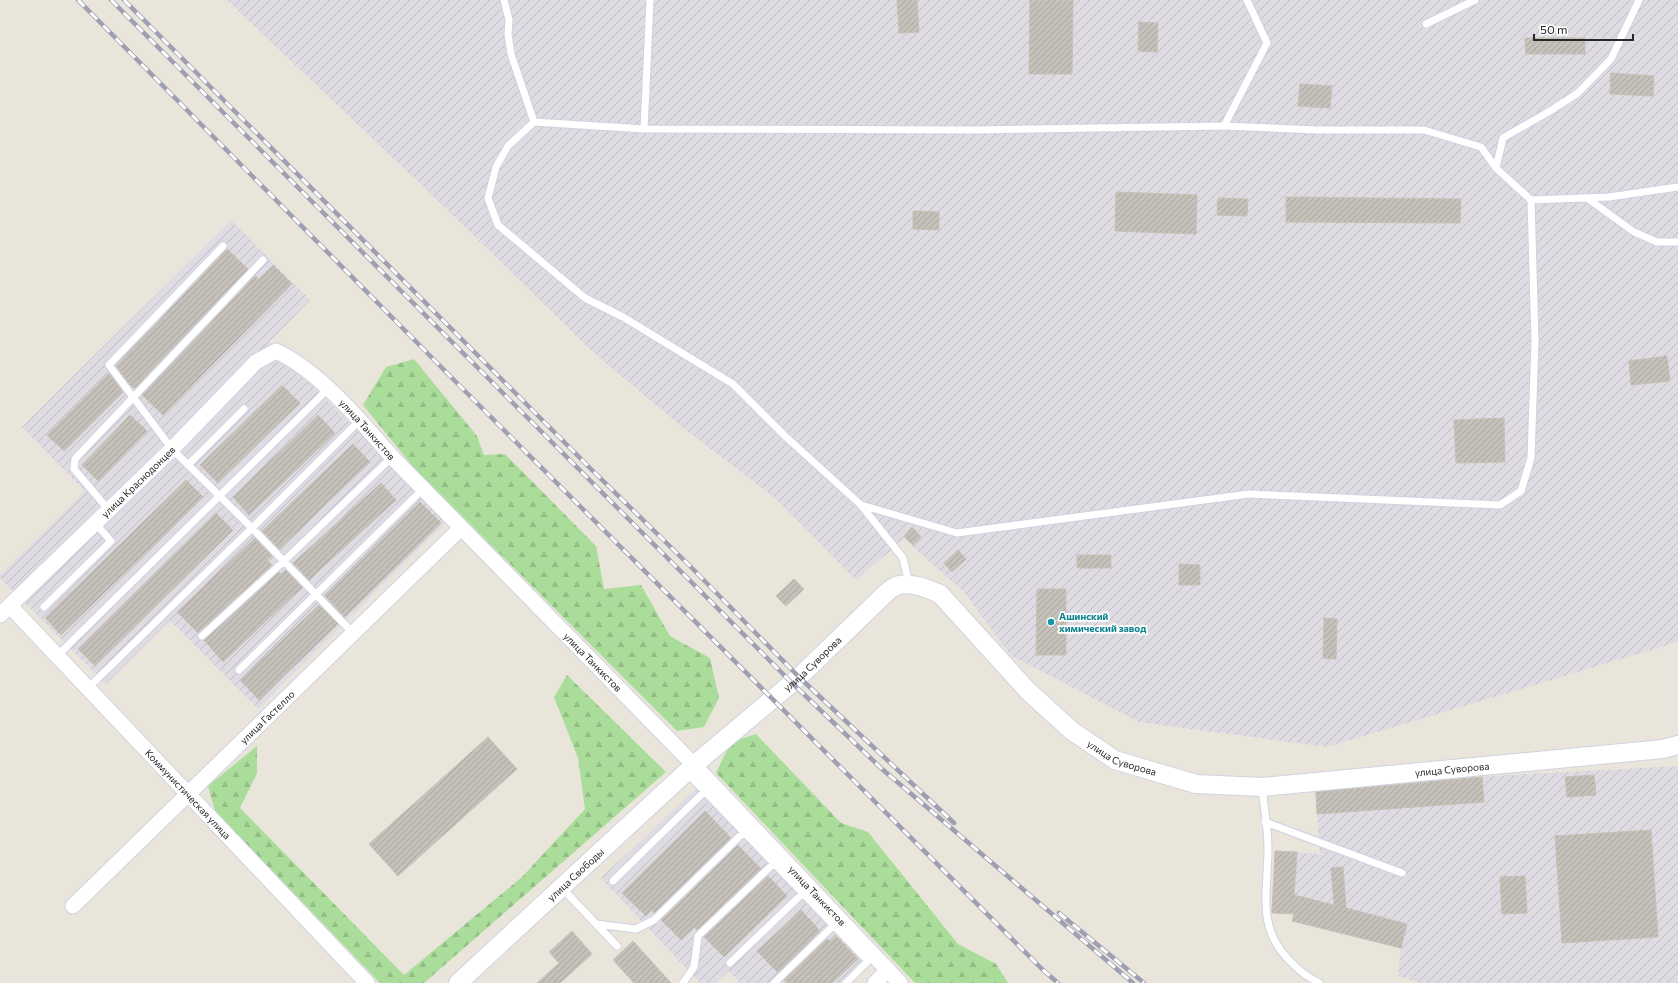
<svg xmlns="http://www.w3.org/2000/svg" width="1678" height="983" viewBox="0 0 1678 983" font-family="Commissioner,sans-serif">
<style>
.industrial{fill:url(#industrial-furrows)}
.forest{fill:url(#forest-firs)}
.building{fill:url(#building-hatch);stroke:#c5c1b5}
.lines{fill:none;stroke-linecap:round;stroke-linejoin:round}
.service-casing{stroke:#d0d2e0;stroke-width:9}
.minor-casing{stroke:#d0d2e0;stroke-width:17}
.tertiary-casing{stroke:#d0d2e0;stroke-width:20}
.service{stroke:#fff;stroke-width:7}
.minor{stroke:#fff;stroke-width:15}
.tertiary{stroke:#fff;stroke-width:18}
.rail-casing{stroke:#9e9fb1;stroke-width:4.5}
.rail{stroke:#fff;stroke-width:3;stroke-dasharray:9;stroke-linecap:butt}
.culture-dot{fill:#0f9aa8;stroke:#fff;stroke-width:1.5}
.labels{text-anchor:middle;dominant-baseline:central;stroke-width:3.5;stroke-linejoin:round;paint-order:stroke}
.street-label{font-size:10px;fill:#282828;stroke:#fff}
.culture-label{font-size:10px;font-weight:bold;fill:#0d838f;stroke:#fff;text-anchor:start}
</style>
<defs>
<pattern id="industrial-furrows" width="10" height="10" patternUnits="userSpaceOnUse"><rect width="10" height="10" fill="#dedbe2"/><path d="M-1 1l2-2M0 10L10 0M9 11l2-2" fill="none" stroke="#bebcc2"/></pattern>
<pattern id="forest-firs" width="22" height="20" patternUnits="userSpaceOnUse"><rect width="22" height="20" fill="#aadd9a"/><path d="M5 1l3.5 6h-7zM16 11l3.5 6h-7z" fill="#92be85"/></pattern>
<pattern id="building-hatch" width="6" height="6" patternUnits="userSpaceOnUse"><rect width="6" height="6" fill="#c5c1ba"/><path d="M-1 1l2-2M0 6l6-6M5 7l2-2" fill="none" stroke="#a9a6a0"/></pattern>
</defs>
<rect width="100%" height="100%" fill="#eae5db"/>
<!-- industrial -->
<path class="industrial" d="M 227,0 L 1678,0 L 1678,642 L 1327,747 L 1139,722 L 1010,655 L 965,593 L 904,539 L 856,580 L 775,498 L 682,427 L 594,353 L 460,222 Z
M 231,220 L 310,300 L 269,342 L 447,521 L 258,709 L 170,620 L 106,684 L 0,578 L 0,575 L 85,491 L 22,427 Z
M 1678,766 L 1678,983 L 1421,983 L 1398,976 L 1401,948 L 1292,921 L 1293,914 L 1271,913 L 1275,851 L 1320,854 L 1315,789 L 1491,776 Z
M 703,782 L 873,962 L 851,983 L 740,983 L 729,971 L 716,983 L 700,983 L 601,878 Z"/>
<!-- forest -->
<path class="forest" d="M 414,359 L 477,436 L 484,455 L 505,454 L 596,546 L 604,589 L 641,585 L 670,636 L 710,658 L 719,698 L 704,727 L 677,731 L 414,468 L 363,405 L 386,367 Z
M 567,675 L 666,772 L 424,983 L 380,983 L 215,811 L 208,786 L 257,746 L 257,773 L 240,808 L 404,975 L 522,877 L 585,809 L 578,758 L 554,697 Z
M 756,734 L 841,823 L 868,832 L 958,944 L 996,964 L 1008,983 L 915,983 L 716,773 L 724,756 L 732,742 Z"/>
<!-- building -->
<path class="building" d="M 897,0 L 917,0 L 919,32 L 899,33 Z
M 1030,0 L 1073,0 L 1072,74 L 1029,74 Z
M 1139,22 L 1158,23 L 1157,52 L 1138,51 Z
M 1525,38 L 1585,38 L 1585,54 L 1526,54 Z
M 1611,73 L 1654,76 L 1653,96 L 1610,94 Z
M 1300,84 L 1332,86 L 1330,108 L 1298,106 Z
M 1116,192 L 1197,195 L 1196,234 L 1115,231 Z
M 1286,197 L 1461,199 L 1460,223 L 1286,222 Z
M 1218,198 L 1248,199 L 1247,216 L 1217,215 Z
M 913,211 L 939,212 L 939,230 L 913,229 Z
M 227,249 L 248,269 L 135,388 L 130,385 L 116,366 Z
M 273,265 L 292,284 L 163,415 L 142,395 L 255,276 L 259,279 Z
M 1667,356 L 1670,381 L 1631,385 L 1629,361 Z
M 109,373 L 123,392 L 64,451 L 47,435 Z
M 282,385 L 300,403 L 218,483 L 200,465 Z
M 130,415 L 147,431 L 98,481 L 82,465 Z
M 318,415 L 335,433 L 249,515 L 233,497 Z
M 1504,418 L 1505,462 L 1456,463 L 1454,420 Z
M 353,444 L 370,462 L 279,549 L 262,531 Z
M 186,480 L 203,497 L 61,635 L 45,618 Z
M 381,483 L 396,500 L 309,580 L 293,563 Z
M 420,502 L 441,523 L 345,617 L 325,596 Z
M 216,513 L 233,530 L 95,666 L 78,649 Z
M 912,527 L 921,537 L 913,545 L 904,536 Z
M 255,538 L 272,556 L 267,560 L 272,565 L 198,633 L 177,612 Z
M 958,550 L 966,559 L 952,572 L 944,563 Z
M 1077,555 L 1111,555 L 1111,568 L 1077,568 Z
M 1179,564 L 1200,565 L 1200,585 L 1179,585 Z
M 286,570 L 302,587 L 223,662 L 204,640 L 279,572 L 281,574 Z
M 794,579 L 804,589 L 786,606 L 776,596 Z
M 1037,589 L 1066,589 L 1066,655 L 1036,655 Z
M 319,605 L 338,624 L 259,700 L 240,680 Z
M 1324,618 L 1337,619 L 1336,659 L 1323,658 Z
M 488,737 L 517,769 L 398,876 L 369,844 Z
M 1594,775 L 1596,795 L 1567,797 L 1565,777 Z
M 1482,777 L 1484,802 L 1317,814 L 1316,792 Z
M 705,811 L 731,838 L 654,913 L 652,910 L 646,916 L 622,893 Z
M 1651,830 L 1658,937 L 1562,943 L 1555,836 Z
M 738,845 L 761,869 L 697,930 L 695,927 L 681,940 L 661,920 Z
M 1275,851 L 1297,852 L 1294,895 L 1334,905 L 1331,868 L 1343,867 L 1346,908 L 1407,924 L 1401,948 L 1292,921 L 1294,914 L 1272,913 Z
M 768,876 L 787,896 L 724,957 L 704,937 Z
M 1525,876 L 1527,913 L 1502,914 L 1500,877 Z
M 801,910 L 820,931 L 778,973 L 757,951 Z
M 572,931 L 592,954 L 560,983 L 537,983 L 559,963 L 549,952 Z
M 836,936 L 858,959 L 832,983 L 787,983 L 784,980 L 827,939 L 830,942 Z
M 633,941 L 671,983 L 634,983 L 613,960 Z"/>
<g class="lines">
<defs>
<path id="service" d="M 504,0 L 509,20 L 508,34 L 511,54 L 534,122
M 1426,24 L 1475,0
M 1224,126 L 1267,43 L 1247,0
M 644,129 L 650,0
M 1496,168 L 1503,138 L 1550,111 L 1578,93 L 1611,59 L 1639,0
M 1587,198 L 1634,232 L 1657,242 L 1678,242
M 1531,200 L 1609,197 L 1678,187
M 223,246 L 109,365 L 172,449 L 252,528 L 352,632
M 188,465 L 244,409
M 861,505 L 957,533 L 1249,494 L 1500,505 L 1521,491 L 1531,458 L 1535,341 L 1531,200 L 1496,168 L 1481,147 L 1424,130 L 1317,130 L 1224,126 L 976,130 L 644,129 L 534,122 L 508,146 L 496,167 L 488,198 L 498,225 L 585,298 L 623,317 L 733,384 L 786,437 L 861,505 L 903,558 L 909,584
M 108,509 L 74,469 L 75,459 L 263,260
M 44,607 L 111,541 L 95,523
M 202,636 L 284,561 L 392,457
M 57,656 L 328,389
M 239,670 L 423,489
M 88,688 L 252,528 L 360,420
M 687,773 L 868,961 L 846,983
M 1262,787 C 1264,808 1268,828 1268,849 C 1268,889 1256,926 1288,959 C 1297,969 1307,977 1319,983
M 1265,822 L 1402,873
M 613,881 L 705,791
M 562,888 L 617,946
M 596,924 L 636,929 L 654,920 L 744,832
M 730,963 L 803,893
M 683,983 L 694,967 L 698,936 L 774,863
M 774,983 L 834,925"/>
<g id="minor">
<path id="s1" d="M 10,606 L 367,983"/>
<path id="s2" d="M 0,615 L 172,449 L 256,362 L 276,351 C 319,371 361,421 392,457 L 694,765 L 900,983"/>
<path id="s3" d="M 73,906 L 461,528"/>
<path d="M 875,983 L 888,970"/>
</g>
<g id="tertiary">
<path id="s4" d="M 458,983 L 694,765 L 799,677 L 885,594 C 888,591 892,588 896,586 C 909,581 927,588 940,594 L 1028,691 L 1072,731 L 1115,760 L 1196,784 L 1262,787 L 1663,749 L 1678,745"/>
</g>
</defs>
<!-- service casing -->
<use href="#service" class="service-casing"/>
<!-- minor casing -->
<use href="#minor" class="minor-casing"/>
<!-- tertiary casing -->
<use href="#tertiary" class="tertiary-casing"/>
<!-- service -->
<use href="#service" class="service"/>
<!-- minor -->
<use href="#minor" class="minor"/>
<!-- tertiary -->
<use href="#tertiary" class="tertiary"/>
<defs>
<path id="rail" d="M 78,0 L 453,379 L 1043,970 L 1058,983
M 111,0 L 792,683 L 882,769 L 1133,983
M 124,0 L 592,470 L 688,564 L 799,677 L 954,823
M 1059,913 L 1144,983"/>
</defs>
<!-- rail casing -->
<use href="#rail" class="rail-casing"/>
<!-- rail -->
<use href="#rail" class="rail"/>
</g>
<!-- markers -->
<circle class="culture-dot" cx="1051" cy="622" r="4"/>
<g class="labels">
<!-- street labels -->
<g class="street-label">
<text stroke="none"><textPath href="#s2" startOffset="504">улица Танкистов</textPath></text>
<text stroke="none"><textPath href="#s2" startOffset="192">улица Краснодонцев</textPath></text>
<text stroke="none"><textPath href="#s2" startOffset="828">улица Танкистов</textPath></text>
<text stroke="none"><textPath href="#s4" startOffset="477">улица Суворова</textPath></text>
<text stroke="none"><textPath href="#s3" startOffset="271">улица Гастелло</textPath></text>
<text stroke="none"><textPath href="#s4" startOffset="885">улица Суворова</textPath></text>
<text stroke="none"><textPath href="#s4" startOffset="1221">улица Суворова</textPath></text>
<text stroke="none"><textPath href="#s1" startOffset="259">Коммунистическая улица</textPath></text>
<text stroke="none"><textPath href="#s4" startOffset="160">улица Свободы</textPath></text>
<text stroke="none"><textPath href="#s2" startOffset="1152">улица Танкистов</textPath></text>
</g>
<!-- culture labels -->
<g class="culture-label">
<text x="1059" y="616">Ашинский<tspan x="1059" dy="12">химический завод</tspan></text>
</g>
</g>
<!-- scale -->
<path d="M1534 34v6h99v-6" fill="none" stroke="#282828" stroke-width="2"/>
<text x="1540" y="34" font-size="12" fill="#282828" stroke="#ffffff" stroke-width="3" paint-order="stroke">50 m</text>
</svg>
